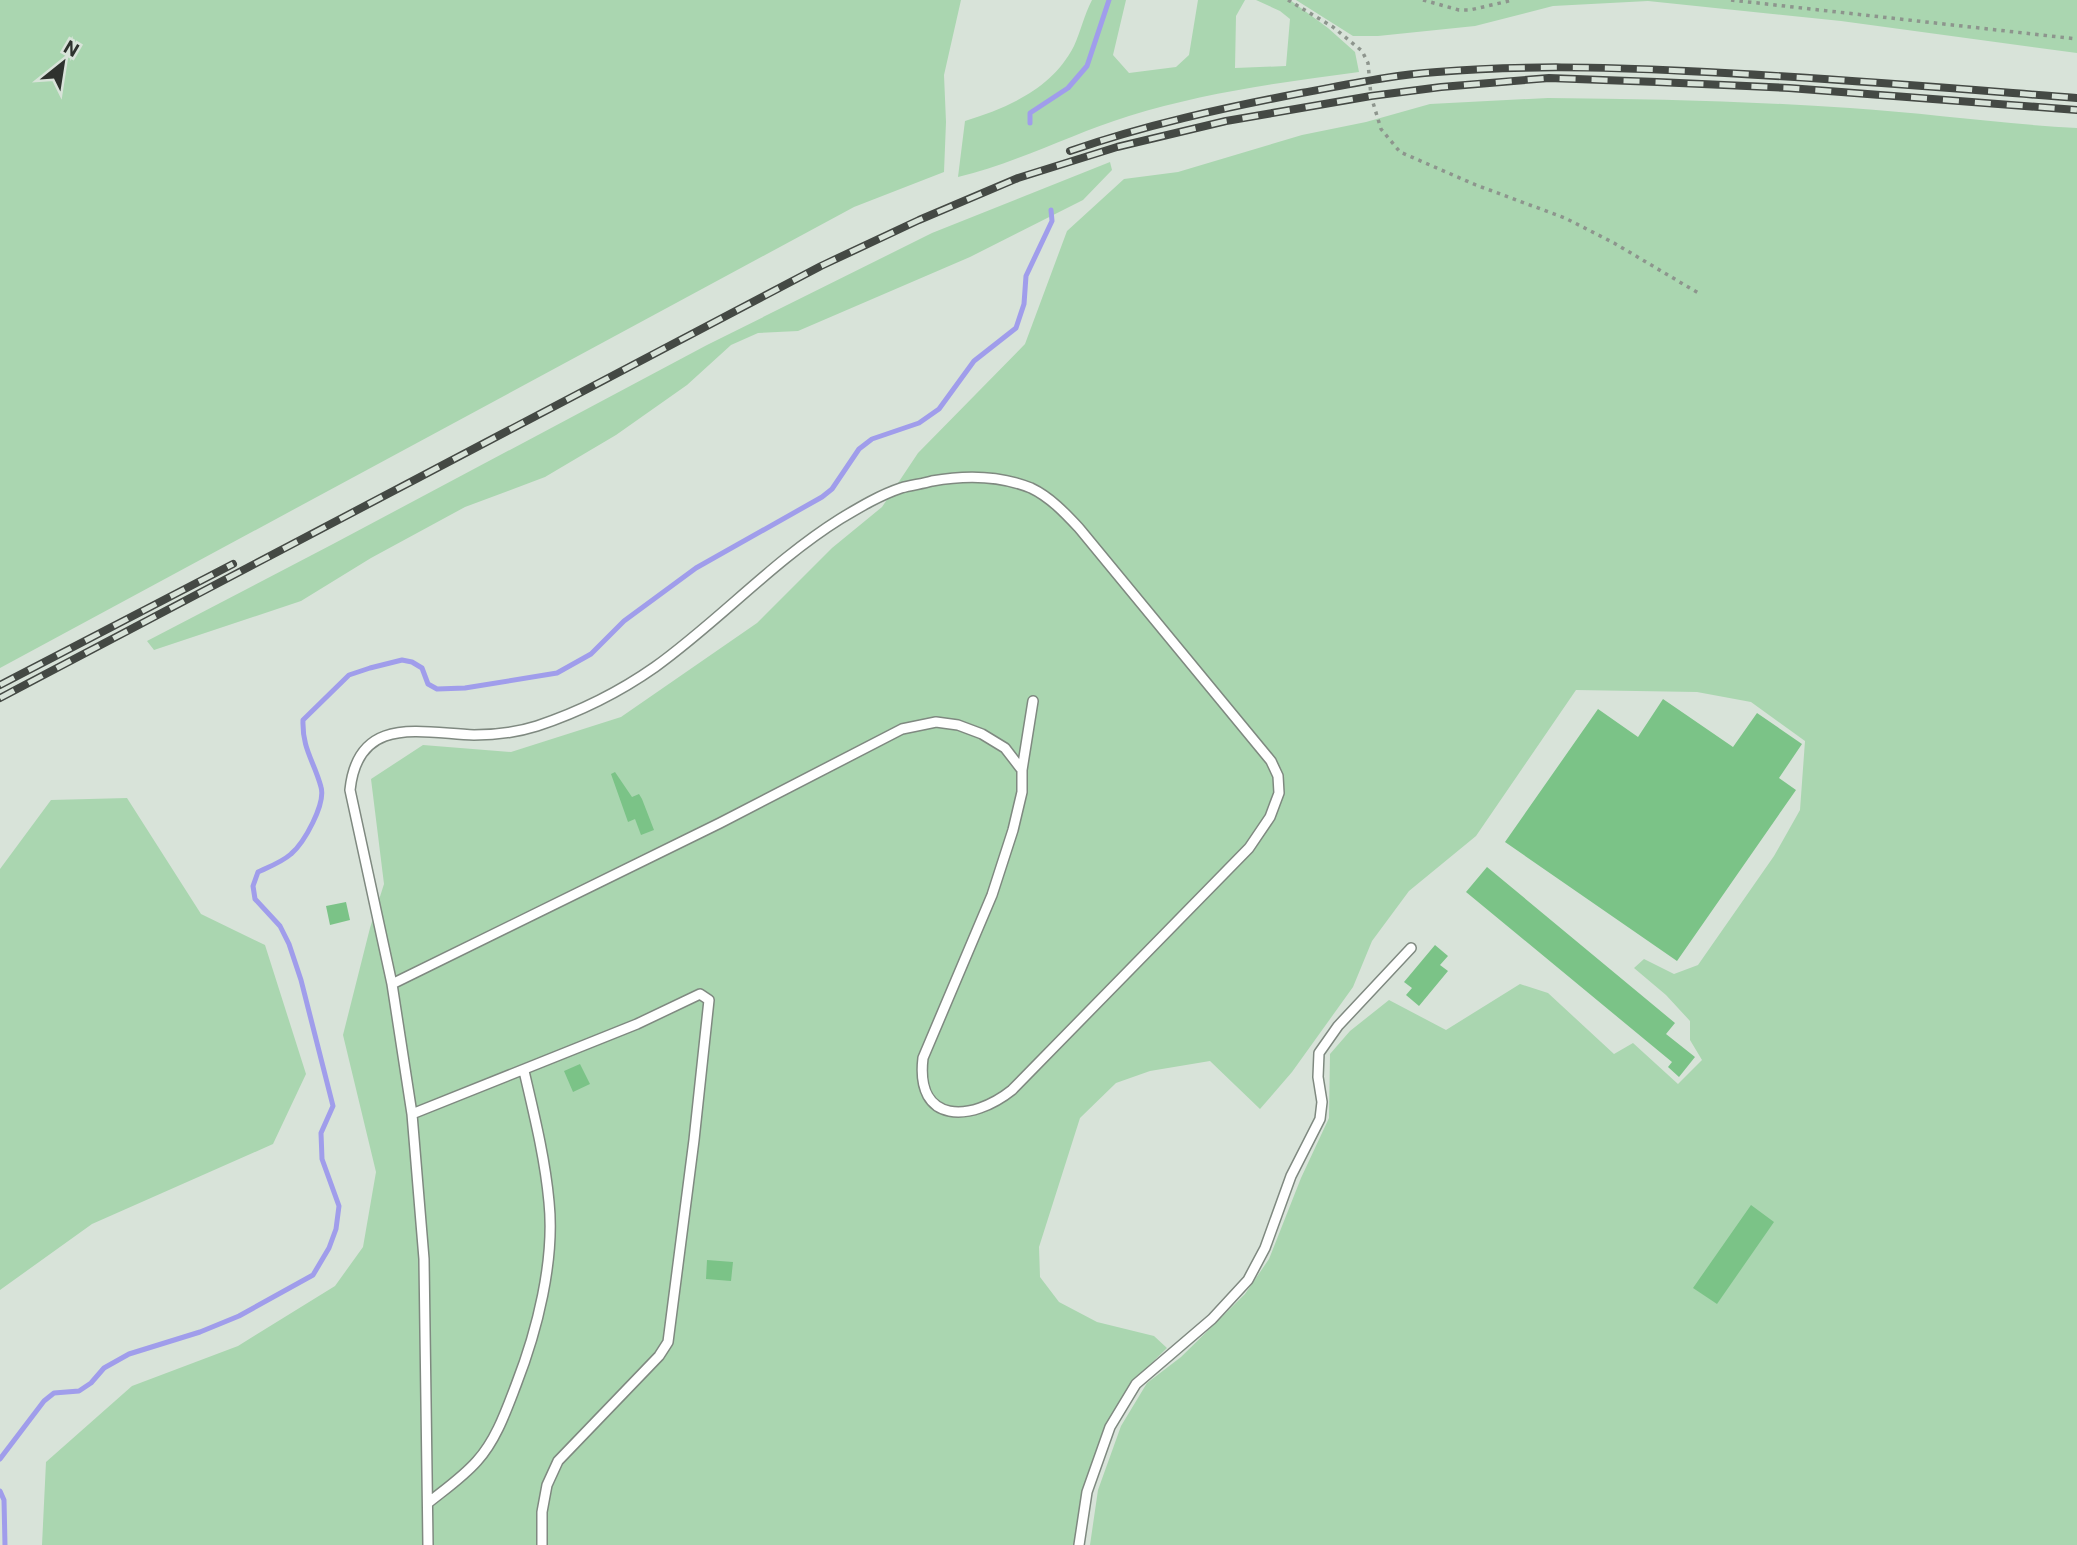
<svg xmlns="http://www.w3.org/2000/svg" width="2077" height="1545" viewBox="0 0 2077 1545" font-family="Roboto,sans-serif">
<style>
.green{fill:#aad6b0}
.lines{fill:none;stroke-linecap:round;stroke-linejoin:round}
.stream{stroke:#a09deb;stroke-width:5}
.building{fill:#7bc387}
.lane-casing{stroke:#7f8980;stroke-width:12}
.path{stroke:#8d958d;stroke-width:3.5;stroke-dasharray:3.5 5;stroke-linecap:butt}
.lane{stroke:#fff;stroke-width:9}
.rail-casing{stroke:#444944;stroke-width:8}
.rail{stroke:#d8e3d9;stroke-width:5;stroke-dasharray:16;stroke-linecap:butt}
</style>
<rect width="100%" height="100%" fill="#d8e3d9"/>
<!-- green -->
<path class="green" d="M 0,0 L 961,0 L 944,75 L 946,122 L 944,172 L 854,207 L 0,668 Z
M 1092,0 L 1126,0 L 1113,55 L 1129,73 L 1176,67 L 1189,55 L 1198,0 L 1245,0 L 1236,16 L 1235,68 L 1286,66 L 1290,19 L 1280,11 L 1256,0 L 1290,0 L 1328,28 L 1355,52 L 1359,72 C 1283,82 1203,93 1129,116 C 1071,134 1017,163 958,177 L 965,121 C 1009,107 1052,89 1074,46 C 1081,31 1084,15 1092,0 Z
M 1296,0 L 2077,0 L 2077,53 L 1841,21 L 1648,1 L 1553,6 L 1475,26 L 1378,36 L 1353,36 Z
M 1548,98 C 1649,99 1749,101 1850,108 C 1926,113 2001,124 2077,128 L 2077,1545 L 1090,1545 L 1098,1490 L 1121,1426 L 1147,1383 L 1181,1357 L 1245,1294 L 1269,1259 L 1301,1178 L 1329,1118 L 1330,1054 L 1350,1031 L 1389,1000 L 1446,1030 L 1520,984 L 1548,993 L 1614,1054 L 1633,1043 L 1678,1084 L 1702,1060 L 1690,1040 L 1690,1021 L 1666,995 L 1634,968 L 1644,959 L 1674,974 L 1698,965 L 1774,856 L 1800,810 L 1805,741 L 1751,702 L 1697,692 L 1576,690 L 1476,836 L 1409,891 L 1372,941 L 1353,987 L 1292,1072 L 1260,1109 L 1210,1061 L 1150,1071 L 1116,1083 L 1080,1118 L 1039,1247 L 1040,1277 L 1059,1302 L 1097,1322 L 1154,1336 L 1167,1348 L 1134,1380 L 1114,1414 L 1076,1545 L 42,1545 L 46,1462 L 132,1386 L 238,1346 L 335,1286 L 363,1247 L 376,1172 L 343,1035 L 370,928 L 384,884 L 371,779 L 423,745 L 511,752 L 621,717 L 757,623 L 832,548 L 882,507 L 918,453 L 1025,344 L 1067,231 L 1124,179 L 1178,172 L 1302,135 L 1366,122 L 1430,104 Z
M 1110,162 L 1112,170 L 1083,200 L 970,257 L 798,331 L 758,333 L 731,345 L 687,385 L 616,435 L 545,477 L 465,507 L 371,558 L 301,601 L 154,650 L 147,641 L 333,544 L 707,345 L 932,233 Z
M 127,798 L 201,914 L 265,945 L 306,1074 L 273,1144 L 92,1224 L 0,1290 L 0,869 L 51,800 Z"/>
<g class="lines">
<!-- stream -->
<path class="stream" d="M 1030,123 L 1030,113 L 1068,88 L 1087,66 L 1109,0
M 0,1459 L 44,1401 L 54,1393 L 79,1391 L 91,1383 L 104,1368 L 129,1354 L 200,1332 L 239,1316 L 313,1275 L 329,1248 L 336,1229 L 339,1206 L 322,1159 L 321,1133 L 333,1106 L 301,980 L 289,944 L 280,926 L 255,899 L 253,886 L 258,872 C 269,867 282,862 291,854 C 304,843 326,804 321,787 C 314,761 302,749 303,720 L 349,675 L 370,668 L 402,660 L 412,662 L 422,668 L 428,684 L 437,689 L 465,688 L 557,673 L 591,654 L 624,621 L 696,568 L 822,497 L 832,489 L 859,449 L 872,439 L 919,423 L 939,409 L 974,361 L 1016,328 L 1024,304 L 1026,276 L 1052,221 L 1051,210
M 0,1491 L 4,1500 L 5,1545"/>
</g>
<!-- building -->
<path class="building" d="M 1663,699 L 1733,747 L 1757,713 L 1802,744 L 1779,778 L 1796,790 L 1677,961 L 1505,842 L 1598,709 L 1638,737 Z
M 615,772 L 632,797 L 639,794 L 642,799 L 654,830 L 641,835 L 635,819 L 628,822 L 611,774 Z
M 1487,867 L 1675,1023 L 1666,1034 L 1695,1057 L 1679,1077 L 1668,1067 L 1672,1062 L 1466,892 Z
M 346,902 L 350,920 L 330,925 L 326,906 Z
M 1435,945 L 1448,956 L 1440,965 L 1448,971 L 1419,1006 L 1406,995 L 1412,988 L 1404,982 Z
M 580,1064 L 590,1084 L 573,1092 L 564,1071 Z
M 1751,1205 L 1774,1222 L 1717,1304 L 1693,1288 Z
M 707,1260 L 733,1262 L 731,1281 L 706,1279 Z"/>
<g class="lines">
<defs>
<path id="lane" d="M 392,984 L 720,823 L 902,729 L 936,722 L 958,725 L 982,734 L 1005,748 L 1022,770
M 412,1114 L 637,1024 L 700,994 L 709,1000 L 694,1140 L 668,1342 L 659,1356 L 558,1461 L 547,1485 L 542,1512 L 542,1545
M 428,1503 C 444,1490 463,1477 477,1461 C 496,1440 506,1411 516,1385 C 537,1331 555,1261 549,1202 C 545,1158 534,1114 524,1071
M 428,1545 L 424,1259 L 412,1114 L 392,984 L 350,790 C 358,714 421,733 474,735 C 495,735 518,732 537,726 C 579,712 618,693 655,667 C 719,621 773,561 840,519 C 860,507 880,495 901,488 C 911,485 922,484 932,481 C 965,475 999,475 1031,488 C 1050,497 1065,513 1079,528 L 1271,761 L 1278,776 L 1279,793 L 1270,817 L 1249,848 L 1012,1090 C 972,1122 915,1125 923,1058 L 992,895 L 1013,830 L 1022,792 L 1022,770 L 1033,701
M 1079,1545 L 1087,1492 L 1110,1427 L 1136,1384 L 1212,1319 L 1248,1280 L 1265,1248 L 1291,1176 L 1320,1119 L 1322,1102 L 1318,1077 L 1319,1053 L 1338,1026 L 1411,948"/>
</defs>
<!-- lane casing -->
<use href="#lane" class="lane-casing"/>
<!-- path -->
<path class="path" d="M 1288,0 L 1333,27 L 1362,51 L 1368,63 L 1371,96 L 1381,129 L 1400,152 L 1476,185 L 1565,218 L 1614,243 L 1700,294
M 1423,0 L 1459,10 L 1470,10 L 1513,0
M 1731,0 L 2077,39"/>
<!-- lane -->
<use href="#lane" class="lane"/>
<defs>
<path id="rail" d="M 1070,151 C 1145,125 1223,108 1301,93 C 1346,85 1391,75 1437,72 C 1520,65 1603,67 1686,71 C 1817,77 1947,88 2077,98
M 0,685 L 233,564
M 0,698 L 821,266 L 919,220 L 1018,178 L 1117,147 L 1226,121 L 1371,96 L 1441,87 L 1549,78 L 1657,82 L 1789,88 L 2077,110"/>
</defs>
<!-- rail casing -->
<use href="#rail" class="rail-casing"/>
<!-- rail -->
<use href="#rail" class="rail"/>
</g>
<!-- north arrow -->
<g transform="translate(63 63) rotate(30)" stroke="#d8e3d9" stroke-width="5" paint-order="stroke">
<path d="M0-5L12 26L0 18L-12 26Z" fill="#2e322e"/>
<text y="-10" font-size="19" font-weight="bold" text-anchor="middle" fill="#2e322e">N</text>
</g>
</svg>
